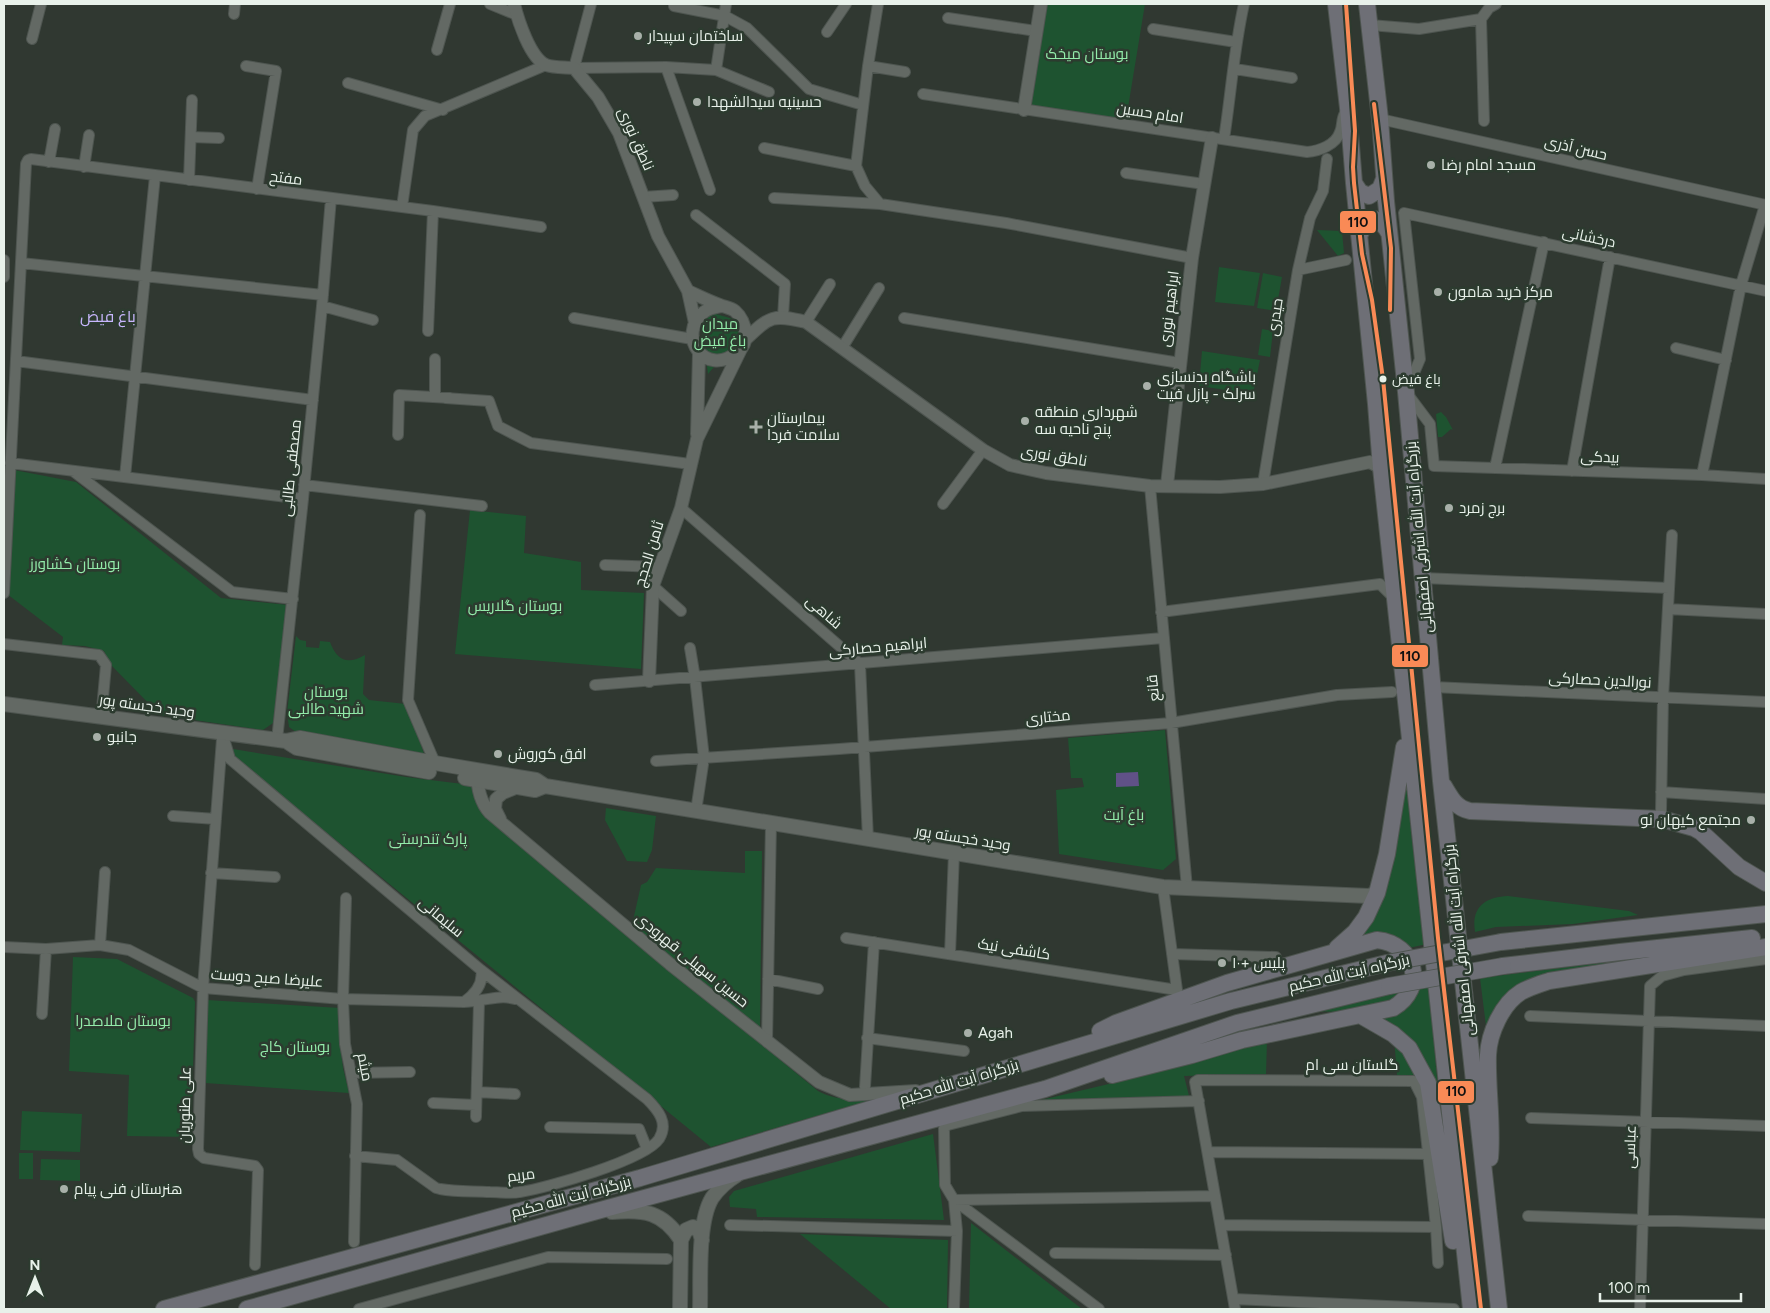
<svg xmlns="http://www.w3.org/2000/svg" width="1770" height="1313" viewBox="0 0 1770 1313" font-family="Figtree,Cairo,sans-serif">
<style>
.green{fill:#1e5330}
.water{fill:#605187}
.lines{fill:none;stroke-linecap:round;stroke-linejoin:round}
.minor-casing{stroke:#4e5550;stroke-width:12}
.tertiary-casing{stroke:#4e5550;stroke-width:14}
.secondary-casing{stroke:#4e5550;stroke-width:16}
.trunk-casing{stroke:#4e5550;stroke-width:18}
.minor{stroke:#636964;stroke-width:10}
.tertiary{stroke:#636964;stroke-width:12}
.secondary{stroke:#636964;stroke-width:14}
.trunk{stroke:#6e6f76;stroke-width:16}
.trunk-bridge-casing{stroke:#4e5550;stroke-width:18;stroke-linecap:butt}
.trunk-bridge{stroke:#6e6f76;stroke-width:16}
.bus-1-casing{stroke:#2c3b2f;stroke-width:8}
.bus-1{stroke:#f98a56;stroke-width:4}
.poi-dot{fill:#a8b0a9;stroke:#2c3b2f;stroke-width:2}
.bus-dot{fill:#e8f1ea;stroke:#2c3b2f;stroke-width:2}
.labels{text-anchor:middle;dominant-baseline:central;stroke-width:5;stroke-linejoin:round;paint-order:stroke}
.bus-label{font-size:14px;fill:#e8f1ea;stroke:#2c3b2f;text-anchor:start}
.poi-label{font-size:15px;fill:#e8f1ea;stroke:#2c3b2f;text-anchor:start}
.park-label{font-size:15px;fill:#93ecaa;stroke:#2c3b2f}
.street-label{font-size:15px;fill:#e8f1ea;stroke:#2c3b2f}
.neighbourhood-label{font-size:16px;fill:#c8b6fd;stroke:#2c3b2f}
.line-badge{stroke:#2c3b2f;stroke-width:2}
.pale-badge-label{font-size:14px;text-anchor:middle;font-weight:bold;fill:#111}
</style>
<rect width="100%" height="100%" fill="#303831"/>
<!-- green -->
<path class="green" d="M 1045,4 L 1145,4 L 1126,120 L 1030,105 Z
M 1317,230 L 1342,231 L 1344,253 L 1338,256 Z
M 1219,267 L 1260,273 L 1254,306 L 1215,302 Z
M 1263,273 L 1282,277 L 1276,311 L 1257,308 Z
M 699,309 L 750,324 L 708,374 Z
M 1262,329 L 1273,331 L 1270,357 L 1258,355 Z
M 1202,351 L 1260,360 L 1253,394 L 1199,386 Z
M 1441,412 L 1446,417 L 1453,430 L 1451,429 L 1442,437 L 1438,437 L 1436,414 Z
M 14,470 L 76,482 L 221,598 L 288,605 L 273,723 L 263,730 L 160,715 L 111,665 L 104,651 L 85,646 L 62,645 L 63,637 L 7,594 Z
M 470,510 L 526,516 L 524,553 L 581,562 L 581,590 L 644,593 L 641,669 L 455,654 Z
M 296,636 L 300,640 L 306,641 L 306,647 L 319,648 L 320,641 L 330,642 C 337,661 348,665 365,655 L 363,694 L 369,700 L 406,704 L 425,756 L 300,735 L 289,727 L 287,713 Z
M 1165,730 L 1176,859 L 1163,870 L 1059,854 L 1056,790 L 1084,787 L 1082,778 L 1071,778 L 1068,738 Z
M 233,749 L 406,777 L 471,785 L 477,804 L 678,976 L 818,1091 C 839,1103 864,1098 887,1096 L 840,1109 L 711,1147 L 239,761 L 233,754 Z
M 1405,763 L 1412,841 L 1427,944 L 1409,948 C 1395,933 1381,930 1362,936 Z
M 606,808 L 656,816 L 652,850 L 647,862 L 627,861 L 605,820 Z
M 745,851 L 762,851 L 760,1030 L 632,925 L 641,885 L 647,882 L 656,868 L 745,873 Z
M 1508,896 L 1629,911 L 1638,915 L 1573,924 L 1496,927 L 1475,932 C 1471,907 1485,897 1508,896 Z
M 1755,944 L 1541,979 L 1487,1034 L 1480,978 Z
M 73,957 L 117,959 L 193,998 L 195,1002 L 191,1137 L 127,1136 L 129,1075 L 69,1071 Z
M 1417,988 L 1429,988 L 1438,1089 L 1431,1078 L 1372,1017 Z
M 1406,990 L 1394,1003 L 1341,1012 L 1310,1011 Z
M 207,1000 L 340,1008 L 340,1044 L 343,1068 L 349,1093 L 205,1083 Z
M 1394,1038 L 1422,1075 L 1397,1075 Z
M 1267,1040 L 1266,1074 L 1184,1076 L 1189,1096 L 1041,1100 L 1134,1078 Z
M 22,1111 L 82,1114 L 80,1152 L 20,1150 Z
M 933,1134 L 944,1220 L 757,1217 L 756,1209 L 730,1207 L 729,1197 L 734,1191 Z
M 19,1153 L 33,1153 L 33,1179 L 19,1179 Z
M 41,1159 L 80,1160 L 80,1181 L 40,1180 Z
M 971,1223 L 1082,1309 L 969,1309 Z
M 800,1234 L 948,1240 L 947,1309 L 891,1309 Z"/>
<!-- water -->
<path class="water" d="M 1138,772 L 1139,786 L 1116,787 L 1116,773 Z"/>
<g class="lines">
<defs>
<path id="minor" d="M 490,4 L 517,15
M 591,4 L 574,68 L 666,67 L 716,70 L 769,92
M 878,4 L 868,66 L 856,166 L 865,186 L 880,204
M 674,6 L 725,16 L 747,28 L 809,89 L 863,105
M 234,14 L 235,4
M 948,18 L 1036,31
M 1481,19 L 1484,121
M 1370,25 L 1419,29 L 1481,19 L 1489,8 L 1496,4
M 1153,29 L 1236,42
M 827,32 L 846,4
M 32,39 L 41,4
M 437,50 L 450,4
M 246,66 L 276,71 L 257,189
M 868,66 L 905,72
M 666,67 L 710,190
M 1235,69 L 1292,78
M 716,70 L 726,4
M 348,83 L 443,110
M 923,94 L 1307,152 C 1319,151 1336,145 1340,132 C 1343,126 1341,119 1345,113
M 1380,119 L 1766,205
M 191,137 L 219,138
M 1224,139 C 1231,94 1234,48 1244,4
M 764,148 L 856,166
M 49,162 L 55,129
M 84,167 L 89,135
M 1126,173 L 1204,184
M 189,180 L 192,100
M 643,197 L 673,195
M 774,198 L 880,204 L 1006,223 L 1192,258
M 402,207 L 413,130 L 425,116 L 546,65
M 696,215 L 785,284 L 783,317
M 4,260 L 4,277
M 21,263 L 323,295
M 1298,270 L 1346,260
M 1766,291 L 1404,213 L 1420,359 L 1406,392 L 1430,424 L 1434,466 L 1702,475 L 1766,479
M 322,306 L 373,320
M 574,318 L 692,339
M 904,318 L 1180,363
M 806,322 L 830,284
M 428,331 L 433,211
M 842,348 L 879,288
M 1676,348 L 1726,360
M 16,361 L 313,400
M 435,397 L 435,359
M 445,398 L 489,401 L 498,426 L 531,443 L 690,464
M 398,435 L 399,395 L 450,398
M 10,463 L 303,499
M 1495,468 L 1544,242
M 73,471 L 232,592 L 293,599
M 1572,471 L 1610,257
M 1702,475 L 1741,285 L 1765,205
M 125,477 L 155,176
M 1263,484 L 1298,270 L 1310,218 L 1323,191 L 1327,159
M 304,485 L 482,506
M 1150,486 L 1187,888
M 943,504 L 983,450
M 681,508 L 860,664 L 868,839
M 420,515 L 408,700 L 435,763
M 605,565 L 659,567
M 1423,578 L 1669,588
M 653,586 L 681,611
M 4,593 L 26,164 L 28,160 L 31,159 L 433,211 L 541,227
M 1668,609 L 1766,614
M 1161,612 L 1380,584 L 1395,599
M 4,644 L 99,655 L 106,665 L 102,709
M 690,648 L 695,678 L 704,758 L 696,811
M 595,685 L 1163,638
M 1433,687 L 1766,702
M 222,732 L 230,759 L 481,970 L 647,1099 C 658,1110 669,1123 659,1139 C 645,1160 547,1188 520,1192 C 511,1194 500,1192 490,1192 C 473,1191 456,1192 440,1189 L 436,1188 L 397,1160 L 355,1156
M 222,739 L 203,988 L 198,1149 L 199,1154 L 204,1158 L 249,1165 L 255,1166 L 258,1170 L 255,1265
M 277,740 L 303,499 L 322,306 L 331,198
M 656,761 L 839,749 L 1171,723 L 1337,695 L 1392,692
M 1661,792 L 1766,799
M 1661,812 L 1663,698 L 1672,535
M 173,816 L 216,819
M 211,873 L 275,877
M 346,898 L 343,999 L 345,1044 L 357,1104 L 354,1242
M 846,938 L 1177,990 L 1163,887
M 100,945 L 105,872
M 4,947 L 46,949 L 100,945 L 129,950 L 203,988 L 343,999 L 464,1002 C 481,1002 499,994 515,999
M 950,954 L 954,853
M 1172,954 L 1276,957
M 768,979 L 818,989
M 464,1002 C 475,994 484,984 481,970
M 42,1014 L 46,949
M 1530,1016 L 1766,1026
M 867,1038 L 964,1051
M 767,1042 L 771,823
M 351,1073 L 410,1072
M 865,1087 L 874,942
M 477,1092 L 515,1094
M 433,1103 L 476,1105
M 476,1117 L 479,1002
M 1531,1118 L 1766,1126
M 550,1127 L 639,1129 L 647,1149
M 1208,1152 L 1428,1154
M 954,1200 L 1215,1196
M 954,1200 L 1099,1309
M 1528,1216 L 1766,1224
M 730,1225 L 957,1231
M 1221,1225 L 1436,1227
M 1055,1253 L 1226,1255
M 1234,1299 L 1454,1309
M 359,1309 L 548,1257 L 667,1259
M 954,1309 L 957,1231 L 954,1200 L 945,1185 L 944,1128 L 948,1125 L 1022,1106 L 1199,1101
M 1235,1309 L 1195,1082 L 1198,1080 L 1414,1081 L 1422,1097 L 1436,1227 L 1438,1263
M 1640,1309 L 1650,986 L 1662,976 L 1684,970 L 1766,959"/>
<path id="tertiary" d="M 514,4 C 518,20 530,58 546,65 C 554,68 566,67 574,68 L 598,97 L 619,133 L 658,236 L 688,291 L 695,323
M 1024,110 L 1041,4
M 688,291 C 699,296 709,301 720,305 C 725,307 731,308 735,311 C 742,317 745,326 746,335 C 746,341 743,348 738,352 C 704,379 676,334 704,312 C 709,308 716,307 722,306
M 746,339 C 770,316 773,314 806,322 L 983,450 L 1010,465 L 1046,473 L 1150,486 L 1220,487 L 1263,484 L 1370,462 L 1381,468
M 697,434 L 699,353
M 1167,485 L 1192,258 L 1212,138
M 649,681 L 653,586 L 681,508 L 697,439 L 741,349
M 477,771 C 477,787 480,802 490,813 L 670,964 L 819,1082 L 850,1095 L 916,1091
M 500,819 L 495,809 L 496,799 L 503,793 L 518,787"/>
<path id="secondary" d="M 4,704 L 286,741 L 300,738 L 435,763 L 536,780 L 545,786 L 1163,887 L 1369,896 L 1377,893
M 286,741 L 297,748 L 429,772
M 465,778 L 535,790 L 545,786
M 612,1212 C 644,1209 663,1212 681,1240
M 680,1309 L 681,1240 L 686,1230 L 693,1227 L 699,1230 L 702,1240
M 700,1309 C 701,1280 697,1223 712,1198 C 719,1188 727,1181 737,1175"/>
<path id="trunk" d="M 1336,4 L 1348,108 L 1354,183 L 1376,404 L 1381,468 L 1471,1309
M 1367,4 L 1380,119 L 1386,201 L 1406,392 L 1441,781 L 1499,1309
M 1354,183 L 1360,192 L 1369,196 L 1380,189 L 1384,179
M 1360,234 L 1365,224 L 1373,219 C 1381,220 1385,226 1389,233
M 1444,786 C 1451,798 1456,808 1470,811 L 1662,819 L 1694,828 L 1701,832 L 1739,867 L 1766,883
M 1501,942 L 1766,914
M 1337,948 L 1355,932 L 1366,917 L 1377,893 L 1387,854 L 1404,747
M 1503,966 L 1620,952 L 1752,938
M 1360,1015 L 1393,1034 L 1409,1048 L 1428,1083 L 1453,1241
M 1100,1031 L 1116,1023 L 1227,983 L 1377,940 C 1416,944 1427,988 1393,1008 L 1242,1040 L 1192,1055 L 1112,1075
M 1490,1158 C 1493,1124 1487,1089 1488,1055 C 1489,1033 1502,1004 1521,992 C 1530,987 1540,984 1549,981 L 1766,947
M 164,1309 L 640,1178 L 1231,1001 L 1387,963
M 247,1309 L 586,1214 L 1045,1089 L 1237,1023 L 1389,986"/>
</defs>
<!-- minor casing -->
<use href="#minor" class="minor-casing"/>
<!-- tertiary casing -->
<use href="#tertiary" class="tertiary-casing"/>
<!-- secondary casing -->
<use href="#secondary" class="secondary-casing"/>
<!-- trunk casing -->
<use href="#trunk" class="trunk-casing"/>
<!-- minor -->
<use href="#minor" class="minor"/>
<!-- tertiary -->
<use href="#tertiary" class="tertiary"/>
<!-- secondary -->
<use href="#secondary" class="secondary"/>
<!-- trunk -->
<use href="#trunk" class="trunk"/>
<defs>
<path id="trunk-bridge" d="M 1387,963 L 1501,942
M 1389,986 L 1503,966"/>
</defs>
<!-- trunk-bridge casing -->
<use href="#trunk-bridge" class="trunk-bridge-casing"/>
<!-- trunk-bridge -->
<use href="#trunk-bridge" class="trunk-bridge"/>
<defs>
<path id="bus-1" d="M 1346,4 L 1355,131 L 1353,167 L 1354,183 L 1362,254 L 1372,300 L 1383,379 L 1438,938 L 1481,1309
M 1374,104 L 1391,248 L 1390,310"/>
</defs>
<!-- bus-1 casing -->
<use href="#bus-1" class="bus-1-casing"/>
<!-- bus-1 -->
<use href="#bus-1" class="bus-1"/>
</g>
<!-- markers -->
<g class="poi-dot">
<circle cx="638" cy="36" r="5"/>
<circle cx="697" cy="102" r="5"/>
<circle cx="1431" cy="165" r="5"/>
<circle cx="1438" cy="292" r="5"/>
<circle cx="1147" cy="386" r="5"/>
<circle cx="1025" cy="421" r="5"/>
<path d="M753.5 419.5h5v5h5v5h-5v5h-5v-5h-5v-5h5z"/>
<circle cx="1449" cy="508" r="5"/>
<circle cx="97" cy="737" r="5"/>
<circle cx="498" cy="754" r="5"/>
<circle cx="1751" cy="820" r="5"/>
<circle cx="1222" cy="963" r="5"/>
<circle cx="968" cy="1033" r="5"/>
<circle cx="64" cy="1189" r="5"/>
</g>
<circle class="bus-dot" cx="1383" cy="379" r="4.5"/>
<g class="labels">
<!-- bus labels -->
<g class="bus-label">
<text x="1392" y="379">باغ فیض</text>
</g>
<!-- poi labels -->
<g class="poi-label">
<text x="648" y="36">ساختمان سپیدار</text>
<text x="707" y="102">حسینیه سیدالشهدا</text>
<text x="1441" y="165">مسجد امام رضا</text>
<text x="1448" y="292">مرکز خرید هامون</text>
<text x="1157" y="377">باشگاه بدنسازی<tspan x="1157" dy="17">سرلک - پازل فیت</tspan></text>
<text x="1035" y="412">شهرداری منطقه<tspan x="1035" dy="17">پنج ناحیه سه</tspan></text>
<text x="767" y="418">بیمارستان<tspan x="767" dy="17">سلامت فردا</tspan></text>
<text x="1459" y="508">برج زمرد</text>
<text x="107" y="737">جانبو</text>
<text x="508" y="754">افق کوروش</text>
<text x="1741" y="820" text-anchor="end">مجتمع کیهان نو</text>
<text x="1232" y="963">پلیس +۱۰</text>
<text x="978" y="1033">Agah</text>
<text x="74" y="1189">هنرستان فنی پیام</text>
</g>
<!-- park labels -->
<g class="park-label">
<text x="1087" y="54">بوستان میخک</text>
<text x="720" y="324">میدان<tspan x="720" dy="17">باغ فیض</tspan></text>
<text x="75" y="564">بوستان کشاورز</text>
<text x="515" y="606">بوستان گلاریس</text>
<text x="326" y="692">بوستان<tspan x="326" dy="17">شهید طالبی</tspan></text>
<text x="1124" y="815">باغ آیت</text>
<text x="428" y="839">پارک تندرستی</text>
<text x="123" y="1021">بوستان ملاصدرا</text>
<text x="295" y="1047">بوستان کاج</text>
</g>
<!-- street labels -->
<g class="street-label">
<text transform="translate(1150 113) rotate(9)">امام حسین</text>
<text transform="translate(636 139) rotate(66)">ناطق نوری</text>
<text transform="translate(1576 148) rotate(13)">حسن آذری</text>
<text transform="translate(286 178) rotate(7)">مفتح</text>
<text transform="translate(1589 237) rotate(12)">درخشانی</text>
<text transform="translate(1169 309) rotate(-83)">ابراهیم نوری</text>
<text transform="translate(1275 317) rotate(-81)">حیدری</text>
<text transform="translate(1054 456) rotate(9)">ناطق نوری</text>
<text transform="translate(1600 457) rotate(2)">بیدکی</text>
<text transform="translate(291 468) rotate(-84)">مصطفی طالبی</text>
<text transform="translate(1419 537) rotate(-95)">بزرگراه آیت الله اشرفی اصفهانی</text>
<text transform="translate(649 554) rotate(-73)">ثامن الحجج</text>
<text transform="translate(824 612) rotate(41)">شاهی</text>
<text transform="translate(878 647) rotate(-5)">ابراهیم حصارکی</text>
<text transform="translate(1600 680) rotate(3)">نورالدین حصارکی</text>
<text transform="translate(1153 688) rotate(-95)">قانع</text>
<text transform="translate(147 706) rotate(8)">وحید خجسته پور</text>
<text transform="translate(1048 717) rotate(-5)">مختاری</text>
<text transform="translate(963 838) rotate(9)">وحید خجسته پور</text>
<text transform="translate(441 917) rotate(40)">سلیمانی</text>
<text transform="translate(1459 940) rotate(-96)">بزرگراه آیت الله اشرفی اصفهانی</text>
<text transform="translate(1014 949) rotate(9)">کاشفی نیک</text>
<text transform="translate(692 960) rotate(39)">حسین سهیلی قهرودی</text>
<text transform="translate(1349 973) rotate(-13)">بزرگراه آیت الله حکیم</text>
<text transform="translate(267 978) rotate(4)">علیرضا صبح دوست</text>
<text x="1352" y="1065">گلستان سی ام</text>
<text transform="translate(365 1067) rotate(79)">میثم</text>
<text transform="translate(959 1082) rotate(-17)">بزرگراه آیت الله حکیم</text>
<text transform="translate(185 1105) rotate(-89)">علی طنوریان</text>
<text transform="translate(1630 1147) rotate(-88)">عباسی</text>
<text transform="translate(521 1175) rotate(-7)">مریم</text>
<text transform="translate(571 1197) rotate(-15)">بزرگراه آیت الله حکیم</text>
</g>
<!-- neighbourhood labels -->
<g class="neighbourhood-label">
<text x="108" y="316">باغ فیض</text>
</g>
</g>
<g class="line-badge">
<rect x="1339" y="210" width="38" height="24" rx="5" fill="#f98a56"/>
<rect x="1391" y="644" width="38" height="24" rx="5" fill="#f98a56"/>
<rect x="1437" y="1080" width="38" height="24" rx="5" fill="#f98a56"/>
</g>
<g class="pale-badge-label">
<text x="1358" y="227">110</text>
<text x="1410" y="661">110</text>
<text x="1456" y="1096">110</text>
</g>
<!-- border -->
<rect width="1770" height="1313" fill="none" stroke="#e8f1ea" stroke-width="10"/>
<!-- north arrow -->
<g transform="translate(35 1278)" stroke="#2c3b2f" stroke-width="4" paint-order="stroke">
<path d="M0-4L9 19L0 12L-9 19Z" fill="#e8f1ea"/>
<text y="-8" font-size="14" font-weight="bold" text-anchor="middle" fill="#e8f1ea">N</text>
</g>
<!-- scale -->
<path d="M1600 1293v8h141v-8" fill="none" stroke="#e8f1ea" stroke-width="2.5"/>
<text x="1608" y="1293" font-size="15" fill="#e8f1ea" stroke="#2c3b2f" stroke-width="4" paint-order="stroke">100 m</text>
</svg>
